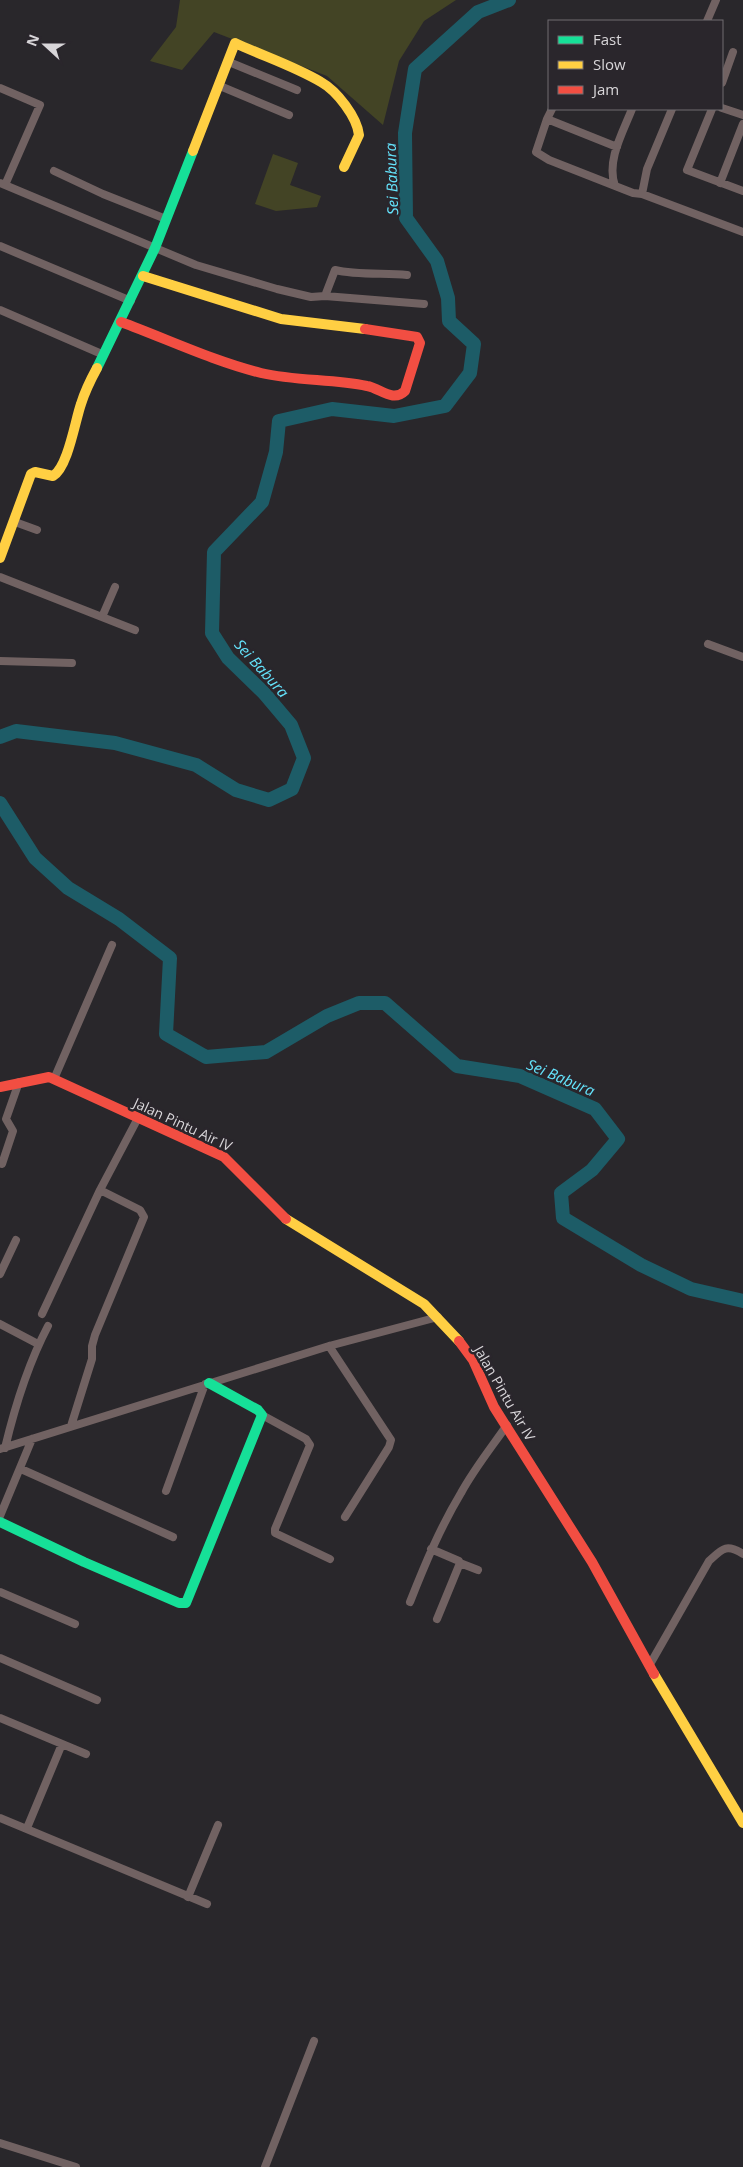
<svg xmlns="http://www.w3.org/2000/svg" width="743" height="2167" viewBox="0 0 743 2167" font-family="'Open Sans',sans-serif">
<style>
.green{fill:#434425}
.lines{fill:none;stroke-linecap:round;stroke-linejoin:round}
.river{stroke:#1d5c67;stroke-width:14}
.street{stroke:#716262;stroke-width:8}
.fast{stroke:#16e098;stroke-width:10}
.slow{stroke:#ffcf43;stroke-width:10}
.jam{stroke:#f24e42;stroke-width:10}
.labels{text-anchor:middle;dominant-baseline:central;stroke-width:5;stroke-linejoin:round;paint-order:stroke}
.street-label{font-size:14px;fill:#d8d6d9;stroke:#2a262c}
.water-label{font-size:15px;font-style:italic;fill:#64e3fb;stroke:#2a262c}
</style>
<rect width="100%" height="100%" fill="#29272b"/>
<!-- green -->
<path class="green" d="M 180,0 L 456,0 L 424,21 L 399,61 L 383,125 L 327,76 L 214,32 L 182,70 L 150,61 L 176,27 Z
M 273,154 L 298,163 L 290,185 L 321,196 L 317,207 L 276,211 L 255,204 Z"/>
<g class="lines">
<!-- river -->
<path class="river" d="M 0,737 L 16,731 L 115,743 L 196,765 L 236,790 L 269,800 L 292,789 L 304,758 L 291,725 L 264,693 L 228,658 L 212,633 L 214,552 L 262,502 L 276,452 L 279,421 L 332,409 L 394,416 L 445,406 L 470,373 L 474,344 L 449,321 L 448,298 L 437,261 L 406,218 L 405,133 L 415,69 L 478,12 L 509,0
M 0,803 L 35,858 L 68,888 L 119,919 L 170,958 L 166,1034 L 206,1057 L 266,1052 L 327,1016 L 359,1003 L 385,1003 L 457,1066 L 520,1076 L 595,1109 L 618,1139 L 592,1170 L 561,1193 L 563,1218 L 641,1265 L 691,1289 L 743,1301"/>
<!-- street -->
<path class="street" d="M 707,21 L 716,0
M 229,62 L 297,90
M 722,83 L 733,52
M 220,86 L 289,115
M 0,88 L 40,105 L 5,185
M 722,108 L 743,115
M 672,109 L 647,169 L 642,194 L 743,232
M 712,109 L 687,170 L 743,191
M 547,119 L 552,109
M 617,147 L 547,119 L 536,152 L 549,160 L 633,193 L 642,194
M 54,171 L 103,194 L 166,219
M 0,183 L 196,265 L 277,289 L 311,297 L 325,296 L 424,304
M 720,183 L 743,124
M 615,186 C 606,161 623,132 632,109
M 0,246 L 131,301
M 325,296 L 335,270 C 356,275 384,273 407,275
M 0,310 L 104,355
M 15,522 L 37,530
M 0,577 L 135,630
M 102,617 L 115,587
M 708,644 L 743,657
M 0,661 L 72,663
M 54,1079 L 112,945
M 2,1164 L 13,1131 L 6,1119 L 19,1082
M 0,1274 L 16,1240
M 42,1314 L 100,1190 L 138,1118
M 0,1324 L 38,1344
M 329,1346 L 391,1440 L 389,1447 L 345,1517
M 262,1415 L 306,1439 L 310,1445 L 275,1529 L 275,1533 L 330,1559
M 71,1426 L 92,1359 L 92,1346 L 95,1335 L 144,1217 L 140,1210 L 100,1190
M 5,1448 C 15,1406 28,1364 48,1326
M 0,1449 L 329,1346 L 438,1317
M 21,1469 L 173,1537
M 166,1491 L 205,1384
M 0,1516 L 32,1439
M 431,1549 L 459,1561 L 460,1563 L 437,1619
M 460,1563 L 478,1570
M 0,1592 L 75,1624
M 410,1602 C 425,1564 440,1528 461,1493 C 474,1469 491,1448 507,1425
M 0,1658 L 97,1700
M 649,1666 L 709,1561 C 722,1549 726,1543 743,1554
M 0,1718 L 86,1754
M 0,1818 L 207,1904
M 27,1828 L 62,1744
M 188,1897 L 218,1825
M 0,2143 L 76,2167
M 265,2167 L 314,2041"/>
<!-- fast -->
<path class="fast" d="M 97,368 L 155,248 L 193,151
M 0,1522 L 84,1562 L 179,1603 L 186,1603 L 262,1415 L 258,1410 L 209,1383"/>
<!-- slow -->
<path class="slow" d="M 193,151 L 235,43 C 263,56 294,66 321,82 C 337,91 357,117 359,135 L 344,167
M 143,276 L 281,319 L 365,329
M 0,558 L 31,474 L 35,472 L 53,476 C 68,467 75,421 81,404 C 85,391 91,379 97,368
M 286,1219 L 424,1304 L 459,1341
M 654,1674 L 743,1823"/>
<!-- jam -->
<path class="jam" d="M 121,322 C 167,339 213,361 261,373 C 296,381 332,379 367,386 C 380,388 393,403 405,391 L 420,343 L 417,337 L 365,329
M 0,1087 L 49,1077 L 224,1157 L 286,1219
M 459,1341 L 473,1360 L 494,1407 L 592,1562 L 654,1674"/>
</g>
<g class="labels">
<!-- street labels -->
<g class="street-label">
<text transform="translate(183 1124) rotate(25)">Jalan Pintu Air IV</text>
<text transform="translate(505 1393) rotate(60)">Jalan Pintu Air IV</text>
</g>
<!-- water labels -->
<g class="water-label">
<text transform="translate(391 179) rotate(-92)">Sei Babura</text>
<text transform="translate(262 668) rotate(48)">Sei Babura</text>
<text transform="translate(561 1077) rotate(23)">Sei Babura</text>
</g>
</g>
<!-- legend -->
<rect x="548" y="20" width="175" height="90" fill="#2a262c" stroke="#706c71"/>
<rect x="558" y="36" width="25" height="8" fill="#16e098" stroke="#706c71"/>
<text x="593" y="45" font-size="15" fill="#d8d6d9">Fast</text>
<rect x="558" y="61" width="25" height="8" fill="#ffcf43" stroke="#706c71"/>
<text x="593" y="70" font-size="15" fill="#d8d6d9">Slow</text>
<rect x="558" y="86" width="25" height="8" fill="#f24e42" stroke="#706c71"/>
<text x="593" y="95" font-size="15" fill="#d8d6d9">Jam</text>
<!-- north arrow -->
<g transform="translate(45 45) rotate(291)" stroke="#2a262c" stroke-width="4" paint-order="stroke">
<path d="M0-4L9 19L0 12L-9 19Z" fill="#d8d6d9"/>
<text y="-8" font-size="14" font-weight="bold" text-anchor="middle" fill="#d8d6d9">N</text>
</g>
</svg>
